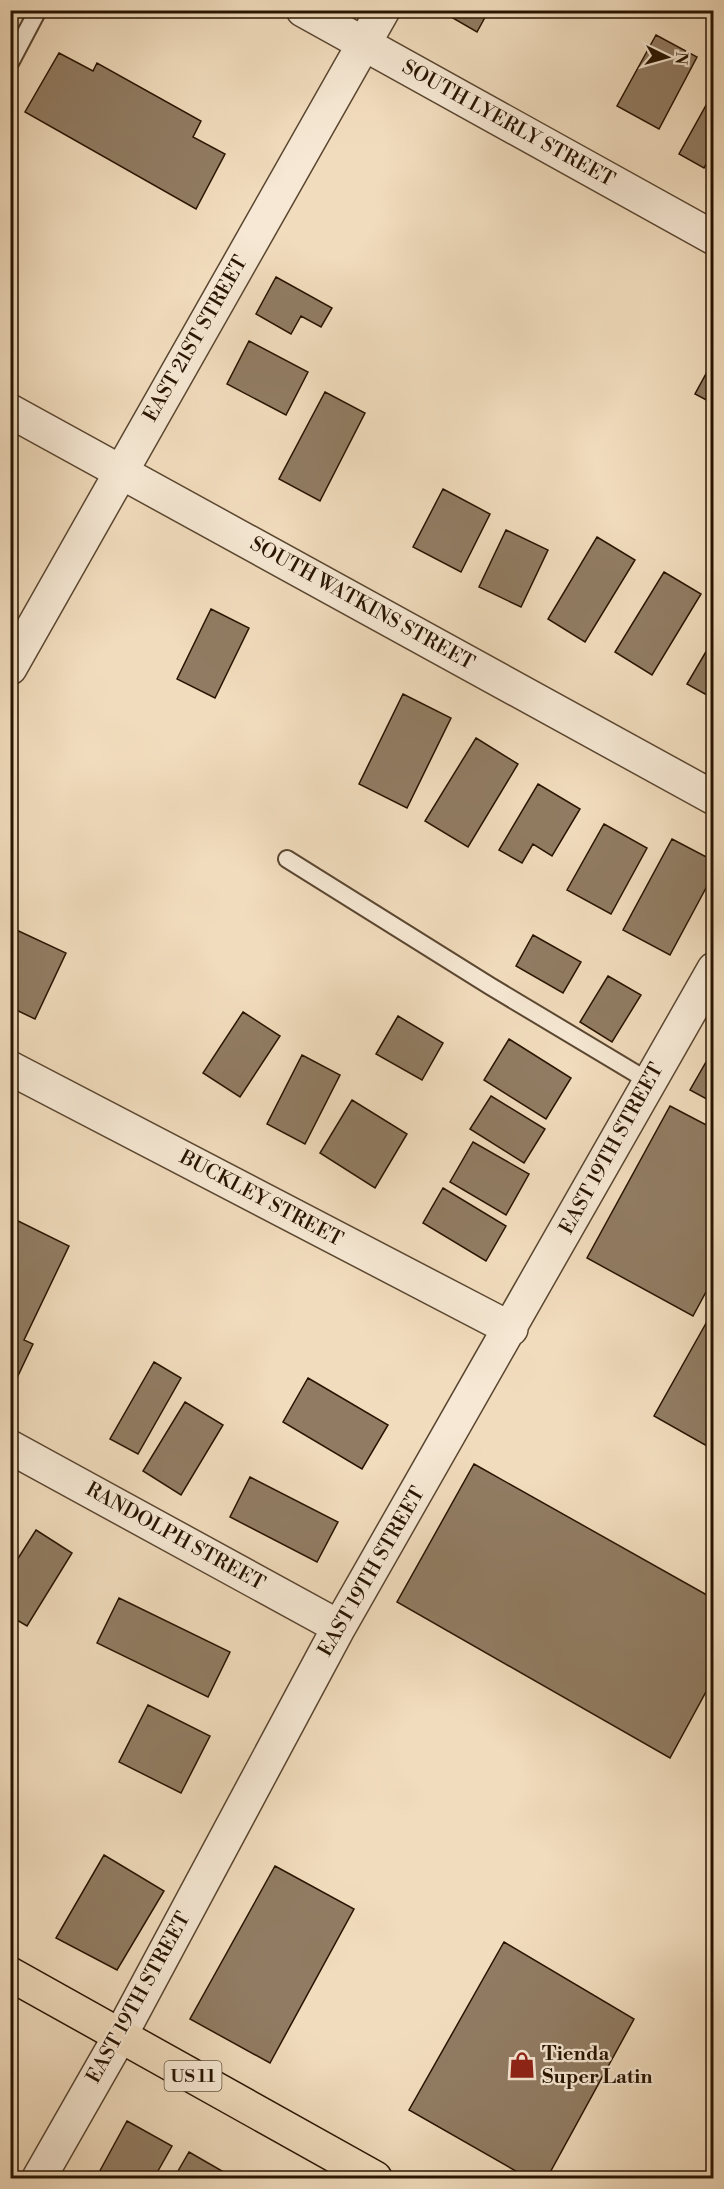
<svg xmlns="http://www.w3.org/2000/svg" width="724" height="2189" viewBox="0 0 724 2189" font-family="'Libre Bodoni',serif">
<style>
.building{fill:#917c63;stroke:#281401;stroke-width:1.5}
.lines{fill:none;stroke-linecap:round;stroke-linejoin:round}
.lane-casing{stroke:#5a4630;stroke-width:20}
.street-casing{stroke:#5a4630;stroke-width:36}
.primary-casing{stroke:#281401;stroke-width:36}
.lane{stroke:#f6e8d4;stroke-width:16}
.street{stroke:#f6e8d4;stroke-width:33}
.primary{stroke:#f1dcbd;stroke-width:33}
.labels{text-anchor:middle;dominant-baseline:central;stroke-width:4.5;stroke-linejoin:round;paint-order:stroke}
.shield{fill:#f6e8d4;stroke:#665440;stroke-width:1.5}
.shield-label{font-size:18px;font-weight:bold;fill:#281401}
.street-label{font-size:20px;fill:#281401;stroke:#f6e8d4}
.poi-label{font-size:20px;font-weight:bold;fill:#281401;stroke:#f6e8d4;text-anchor:start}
</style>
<rect width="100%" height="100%" fill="#f1dcbd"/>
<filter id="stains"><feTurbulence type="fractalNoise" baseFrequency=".00333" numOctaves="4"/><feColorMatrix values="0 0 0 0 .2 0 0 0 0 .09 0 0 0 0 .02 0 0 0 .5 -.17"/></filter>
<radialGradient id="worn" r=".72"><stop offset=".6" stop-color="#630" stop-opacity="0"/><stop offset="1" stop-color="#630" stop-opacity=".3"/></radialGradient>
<!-- building -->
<path class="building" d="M 439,10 L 489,10 L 477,32 Z
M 656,35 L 697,57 L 659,129 L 617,106 Z
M 59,53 L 93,71 L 97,63 L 201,121 L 193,137 L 225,154 L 196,209 L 25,112 Z
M 714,91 L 714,159 L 710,157 L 704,168 L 679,154 Z
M 276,277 L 332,308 L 321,327 L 301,316 L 291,334 L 256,314 Z
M 249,341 L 308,372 L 286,415 L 227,384 Z
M 714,359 L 714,404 L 695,394 Z
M 325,392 L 365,413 L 320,501 L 279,479 Z
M 443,489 L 490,514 L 461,572 L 413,547 Z
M 506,530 L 548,550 L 521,607 L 479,587 Z
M 597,537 L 635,560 L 585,642 L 548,619 Z
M 664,572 L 701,594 L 652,675 L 615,652 Z
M 211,609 L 249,628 L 215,698 L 177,679 Z
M 714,638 L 714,699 L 687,684 Z
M 403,694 L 451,718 L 407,808 L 359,784 Z
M 476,738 L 518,764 L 468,847 L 425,821 Z
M 538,784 L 580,809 L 552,856 L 533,844 L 522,863 L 499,850 Z
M 604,824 L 647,848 L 611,914 L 567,890 Z
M 672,839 L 714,861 L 714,873 L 670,955 L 623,930 Z
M 10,927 L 66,953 L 35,1019 L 10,1007 Z
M 533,935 L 581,962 L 563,993 L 516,966 Z
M 608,976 L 641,995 L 612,1042 L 580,1022 Z
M 243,1012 L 280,1036 L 240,1097 L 203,1073 Z
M 398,1016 L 443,1043 L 422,1080 L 376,1054 Z
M 509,1039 L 571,1078 L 546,1119 L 484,1080 Z
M 714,1048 L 714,1103 L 690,1090 Z
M 302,1055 L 340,1075 L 305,1144 L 267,1124 Z
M 491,1096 L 545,1129 L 524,1163 L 470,1129 Z
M 352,1100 L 407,1134 L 375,1188 L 320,1153 Z
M 670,1106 L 714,1129 L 714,1277 L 693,1316 L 587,1258 Z
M 473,1142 L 529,1174 L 506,1215 L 450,1182 Z
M 443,1188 L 506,1226 L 486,1261 L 423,1223 Z
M 10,1217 L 69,1246 L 24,1340 L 33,1344 L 15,1382 L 10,1380 Z
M 714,1309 L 714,1450 L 654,1416 Z
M 154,1362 L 181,1378 L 138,1454 L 110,1439 Z
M 308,1378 L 388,1425 L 362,1469 L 283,1422 Z
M 185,1402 L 223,1425 L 181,1495 L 143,1471 Z
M 474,1464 L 714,1599 L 714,1677 L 670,1758 L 397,1602 Z
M 250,1477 L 338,1522 L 317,1562 L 230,1517 Z
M 36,1530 L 72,1553 L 27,1626 L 10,1616 L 10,1571 Z
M 119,1598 L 230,1652 L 208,1697 L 97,1643 Z
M 148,1705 L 210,1736 L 181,1793 L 119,1762 Z
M 104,1855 L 164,1891 L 117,1970 L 56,1938 Z
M 275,1866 L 354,1909 L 270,2063 L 190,2019 Z
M 504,1942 L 634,2019 L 547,2178 L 528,2178 L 409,2110 Z
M 127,2121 L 172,2146 L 154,2178 L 96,2178 Z
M 189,2152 L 229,2175 L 227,2178 L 174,2178 Z"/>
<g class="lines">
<defs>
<path id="lane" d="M 10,63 L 38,10
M 287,859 L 490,986 L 650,1082"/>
<path id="street" d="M 303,10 L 714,238
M 10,411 L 714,798
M 10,668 L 383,10
M 10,1068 L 511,1329
M 10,1447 L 339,1627
M 39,2178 L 120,2036 L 339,1627 L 714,969"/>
<path id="primary" d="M 10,1974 L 375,2178"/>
</defs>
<!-- lane casing -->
<use href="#lane" class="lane-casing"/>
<!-- street casing -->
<use href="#street" class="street-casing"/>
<!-- primary casing -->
<use href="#primary" class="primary-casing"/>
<!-- lane -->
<use href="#lane" class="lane"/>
<!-- street -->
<use href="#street" class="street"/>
<!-- primary -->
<use href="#primary" class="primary"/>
</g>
<!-- icons -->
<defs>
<symbol id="shop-bare" viewBox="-9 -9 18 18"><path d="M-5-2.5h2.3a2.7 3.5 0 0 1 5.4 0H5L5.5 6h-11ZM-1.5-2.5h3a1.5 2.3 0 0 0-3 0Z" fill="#8f2418" stroke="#f6e8d4" stroke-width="2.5" paint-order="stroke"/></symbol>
</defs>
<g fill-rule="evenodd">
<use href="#shop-bare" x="503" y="2046" width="38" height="38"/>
</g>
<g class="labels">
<!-- shield labels -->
<rect class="shield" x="164.5" y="2061" width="57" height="30" rx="4.5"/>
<g class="shield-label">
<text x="193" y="2076">US 11</text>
</g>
<!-- street labels -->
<g class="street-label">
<text transform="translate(508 124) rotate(29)">SOUTH LYERLY STREET</text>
<text transform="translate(196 339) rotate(-60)">EAST 21ST STREET</text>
<text transform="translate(362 604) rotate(29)">SOUTH WATKINS STREET</text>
<text transform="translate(612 1149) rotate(-61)">EAST 19TH STREET</text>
<text transform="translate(261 1199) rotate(28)">BUCKLEY STREET</text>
<text transform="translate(175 1537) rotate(29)">RANDOLPH STREET</text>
<text transform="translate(372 1572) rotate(-60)">EAST 19TH STREET</text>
<text transform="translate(139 1998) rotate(-61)">EAST 19TH STREET</text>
</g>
<!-- poi labels -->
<g class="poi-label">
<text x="542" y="2054">Tienda<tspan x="542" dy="23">Super Latin</tspan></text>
</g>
</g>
<!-- margin -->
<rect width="724" height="2189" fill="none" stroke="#f1dcbd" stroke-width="36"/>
<rect x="12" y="12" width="700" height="2165" fill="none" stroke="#281401" stroke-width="3"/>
<rect x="18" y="18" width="688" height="2153" fill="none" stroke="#281401" stroke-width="1.5"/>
<!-- north arrow -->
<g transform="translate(667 57) rotate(95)" stroke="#f6e8d4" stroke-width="4.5" paint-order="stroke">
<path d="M0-4.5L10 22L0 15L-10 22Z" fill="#281401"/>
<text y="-9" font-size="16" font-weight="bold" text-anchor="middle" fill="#281401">N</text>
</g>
<rect width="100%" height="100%" filter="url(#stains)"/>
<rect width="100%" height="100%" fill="url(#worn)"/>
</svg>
